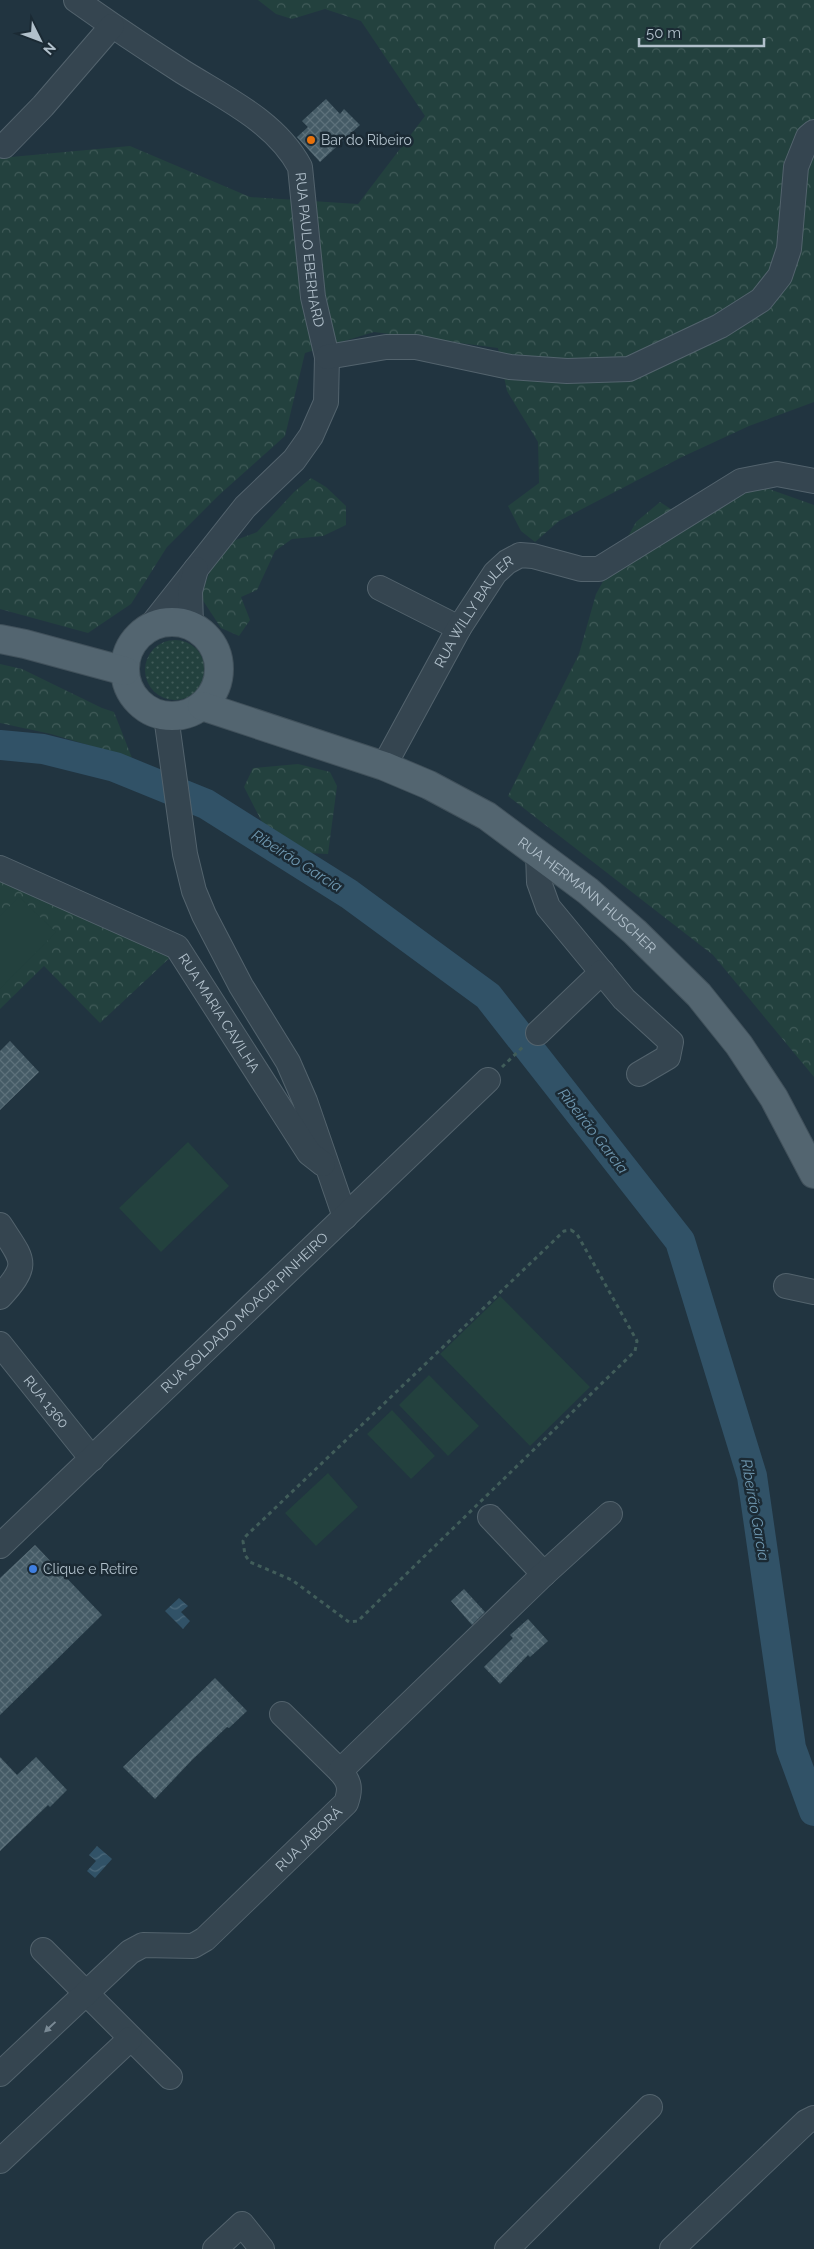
<svg xmlns="http://www.w3.org/2000/svg" width="814" height="2249" viewBox="0 0 814 2249" font-family="Raleway,sans-serif">
<style>
.grass{fill:url(#grass-dots)}
.forest{fill:url(#forest-crowns)}
.pitch{fill:#23413e}
.water{fill:url(#water-waves)}
.lines{fill:none;stroke-linecap:round;stroke-linejoin:round}
.river{stroke:#315267;stroke-width:30}
.building{fill:url(#building-cross-hatch)}
.minor-casing{stroke:#53636d;stroke-width:26}
.major-casing{stroke:#41515b;stroke-width:30}
.path{stroke:#415d5a;stroke-width:3;stroke-dasharray:4 4;stroke-linecap:butt}
.minor{stroke:#354550;stroke-width:24}
.major{stroke:#536570;stroke-width:28}
.oneway{fill:#798994}
.food-dot{fill:#e8710a;stroke:#1b2a34;stroke-width:2}
.shop-dot{fill:#3f7fe0;stroke:#1b2a34;stroke-width:2}
.labels{text-anchor:middle;dominant-baseline:central;stroke-width:5;stroke-linejoin:round;paint-order:stroke}
.poi-label{font-size:14px;fill:#b1c0cb;stroke:#1b2a34;text-anchor:start}
.street-label{font-size:14px;fill:#b1c0cb;stroke:#1b2a34}
.water-label{font-size:15px;font-style:italic;fill:#6f98b1;stroke:#1b2a34}
</style>
<defs>
<pattern id="grass-dots" width="8" height="8" patternUnits="userSpaceOnUse" patternTransform="scale(1.25)"><rect width="8" height="8" fill="#23413e"/><path d="M2 2h.1M6 6h.1" fill="none" stroke="#415b59" stroke-width="1.8" stroke-linecap="round"/></pattern>
<pattern id="forest-crowns" width="20" height="18" patternUnits="userSpaceOnUse" patternTransform="scale(1.25)"><rect width="20" height="18" fill="#23413e"/><path d="M2 6a3 3 0 1 1 6 0M12 15a3 3 0 1 1 6 0" fill="none" stroke="#415b59"/></pattern>
<pattern id="water-waves" width="16" height="10" patternUnits="userSpaceOnUse" patternTransform="scale(1.25)"><rect width="16" height="10" fill="#315267"/><path d="M0 5q4-4 8 0t8 0" fill="none" stroke="#4c697b"/></pattern>
<pattern id="building-cross-hatch" width="8" height="8" patternUnits="userSpaceOnUse" patternTransform="scale(1.25)"><rect width="8" height="8" fill="#455b66"/><path d="M0 0l8 8M0 8l8-8" fill="none" stroke="#5d717b"/></pattern>
</defs>
<rect width="100%" height="100%" fill="#213440"/>
<!-- grass -->
<path class="grass" d="M145 670a30 30 0 1 1 60 0a30 30 0 1 1-60 0Z"/>
<!-- forest -->
<path class="forest" d="M 258,0 L 814,0 L 814,402 L 749,426 L 682,457 L 559,521 L 535,542 L 521,531 L 508,506 L 539,483 L 538,442 L 507,391 L 498,348 L 374,332 L 305,353 L 285,436 L 219,495 L 167,547 L 131,604 L 88,633 L 0,609 L 0,158 L 130,146 L 250,197 L 358,204 L 425,116 L 361,21 L 325,9 L 292,19 L 276,14 Z
M 311,478 L 326,487 L 346,506 L 346,525 L 323,536 L 292,539 L 275,551 L 257,590 L 241,597 L 250,620 L 239,636 L 221,628 L 200,596 L 213,564 L 233,541 L 257,532 L 294,492 Z
M 758,485 L 814,505 L 814,1077 L 713,955 L 508,796 L 579,654 L 596,594 L 636,522 L 660,502 L 677,513 Z
M 0,664 L 22,669 L 102,708 L 114,712 L 132,758 L 51,734 L 0,723 Z
M 298,764 L 330,772 L 337,786 L 328,854 L 309,853 L 264,826 L 244,787 L 253,768 Z
M 0,876 L 176,952 L 100,1023 L 44,966 L 0,1009 Z"/>
<!-- pitch -->
<path class="pitch" d="M 19,897 L 56,932 L 0,989 L 0,916 Z
M 188,1142 L 229,1186 L 161,1252 L 119,1208 Z
M 500,1296 L 590,1387 L 530,1446 L 440,1354 Z
M 429,1375 L 479,1426 L 448,1456 L 399,1405 Z
M 392,1410 L 435,1456 L 411,1479 L 367,1434 Z
M 328,1473 L 358,1507 L 316,1546 L 285,1513 Z"/>
<!-- water -->
<path class="water" d="M 179,1598 L 188,1606 L 181,1612 L 190,1621 L 183,1629 L 165,1611 Z
M 97,1846 L 112,1859 L 95,1878 L 87,1871 L 96,1861 L 89,1855 Z"/>
<g class="lines">
<!-- river -->
<path class="river" d="M 0,745 L 43,749 L 115,767 L 206,804 L 349,894 L 488,996 L 680,1241 L 752,1476 L 791,1748 L 814,1811"/>
</g>
<!-- building -->
<path class="building" d="M 326,99 L 340,114 L 344,109 L 360,125 L 320,162 L 297,137 L 308,127 L 302,121 Z
M 10,1041 L 39,1072 L 0,1110 L 0,1051 Z
M 35,1545 L 102,1615 L 0,1715 L 0,1578 Z
M 464,1589 L 485,1612 L 472,1625 L 451,1601 Z
M 528,1619 L 548,1641 L 530,1657 L 528,1655 L 500,1684 L 484,1667 L 513,1638 L 510,1635 Z
M 215,1678 L 247,1711 L 229,1728 L 227,1727 L 192,1760 L 155,1799 L 123,1767 Z
M 0,1757 L 17,1775 L 36,1757 L 67,1790 L 50,1807 L 48,1805 L 0,1851 Z"/>
<g class="lines">
<defs>
<g id="minor">
<path id="s1" d="M 76,0 C 111,25 147,49 183,72 C 225,98 276,122 300,167 L 313,297 L 327,357 L 326,402 L 311,436 L 294,460 L 245,507 L 150,627"/>
<path d="M 4,146 L 43,106 L 112,26"/>
<path d="M 327,357 L 386,347 L 416,347 L 510,367 L 567,371 L 629,369 L 720,326 L 761,300 L 780,276 L 789,249 L 796,167 L 808,137 L 814,132"/>
<path d="M 380,588 L 459,628"/>
<path d="M 191,625 L 190,591 L 196,569"/>
<path d="M 166,716 L 185,854 L 194,891 L 204,915 L 241,986 L 288,1062 L 305,1101 L 345,1217"/>
<path id="s2" d="M 384,766 L 459,628 L 495,573 L 507,562 L 520,555 L 533,556 L 581,569 L 599,569 L 741,481 L 777,474 L 814,481"/>
<path d="M 538,853 L 539,882 L 548,907 L 624,999 L 671,1042 L 668,1057 L 639,1074"/>
<path id="s3" d="M 0,868 L 177,947 L 309,1153 L 323,1164"/>
<path d="M 538,1033 L 602,972"/>
<path d="M 0,1225 C 23,1261 31,1263 0,1297"/>
<path d="M 786,1286 L 814,1292"/>
<path id="s4" d="M 0,1344 L 92,1459"/>
<path d="M 490,1517 L 544,1574"/>
<path id="s5" d="M 0,1546 L 488,1080"/>
<path d="M 282,1714 L 340,1771"/>
<path d="M 43,1950 L 170,2077"/>
<path id="s6" d="M 0,2074 L 130,1952 L 143,1945 L 193,1946 L 205,1939 L 346,1803 C 351,1789 350,1782 340,1771 L 544,1574 L 610,1514"/>
<path d="M 0,2161 L 130,2039"/>
<path d="M 215,2249 L 242,2224 L 262,2249"/>
<path d="M 507,2249 L 650,2107"/>
<path d="M 672,2249 L 806,2122 L 814,2118"/>
</g>
<g id="major">
<circle cx="172" cy="669" r="47"/>
<path d="M 0,639 L 25,644 L 125,671"/>
<path id="s7" d="M 202,706 L 384,766 L 429,785 L 487,816 L 588,891 L 635,932 L 699,995 L 739,1045 L 774,1098 L 814,1174"/>
</g>
</defs>
<!-- minor casing -->
<use href="#minor" class="minor-casing"/>
<!-- major casing -->
<use href="#major" class="major-casing"/>
<!-- path -->
<path class="path" d="M 502,1067 L 525,1045
M 571,1230 L 577,1234 L 637,1341 L 635,1351 L 358,1621 L 349,1622 L 292,1580 L 250,1562 L 245,1555 L 243,1541 L 246,1536 L 564,1231 Z"/>
<!-- minor -->
<use href="#minor" class="minor"/>
<!-- major -->
<use href="#major" class="major"/>
</g>
<!-- one-way arrows -->
<defs><path id="oneway-solid" d="M-6-.8H1V-3.2L6.5 0L1 3.2V.8H-6Z" transform="scale(1.25)"/></defs>
<use class="oneway" href="#oneway-solid" transform="translate(50 2027) rotate(137)"/>
<!-- markers -->
<circle class="food-dot" cx="311" cy="140" r="5"/>
<circle class="shop-dot" cx="33" cy="1569" r="5"/>
<g class="labels">
<!-- poi labels -->
<g class="poi-label">
<text x="321" y="140">Bar do Ribeiro</text>
<text x="43" y="1569">Clique e Retire</text>
</g>
<!-- street labels -->
<g class="street-label">
<text stroke="none"><textPath href="#s1" startOffset="365">RUA PAULO EBERHARD</textPath></text>
<text stroke="none"><textPath href="#s2" startOffset="179">RUA WILLY BAULER</textPath></text>
<text stroke="none"><textPath href="#s7" startOffset="434">RUA HERMANN HUSCHER</textPath></text>
<text stroke="none"><textPath href="#s3" startOffset="272">RUA MARIA CAVILHA</textPath></text>
<text stroke="none"><textPath href="#s5" startOffset="338">RUA SOLDADO MOACIR PINHEIRO</textPath></text>
<text stroke="none"><textPath href="#s4" startOffset="74">RUA 1360</textPath></text>
<text stroke="none"><textPath href="#s6" startOffset="401">RUA JABORÁ</textPath></text>
</g>
<!-- water labels -->
<g class="water-label">
<text transform="translate(297 861) rotate(32)">Ribeirão Garcia</text>
<text transform="translate(593 1131) rotate(52)">Ribeirão Garcia</text>
<text transform="translate(755 1510) rotate(80)">Ribeirão Garcia</text>
</g>
</g>
<!-- north arrow -->
<g transform="translate(40 40) rotate(132)" stroke="#1b2a34" stroke-width="4" paint-order="stroke">
<path d="M0-4L9 19L0 12L-9 19Z" fill="#b1c0cb"/>
<text y="-8" font-size="14" font-weight="bold" text-anchor="middle" fill="#b1c0cb">N</text>
</g>
<!-- scale -->
<path d="M639 38v8h125v-8" fill="none" stroke="#b1c0cb" stroke-width="2.5"/>
<text x="646" y="38" font-size="15" fill="#b1c0cb" stroke="#1b2a34" stroke-width="4" paint-order="stroke">50 m</text>
</svg>
